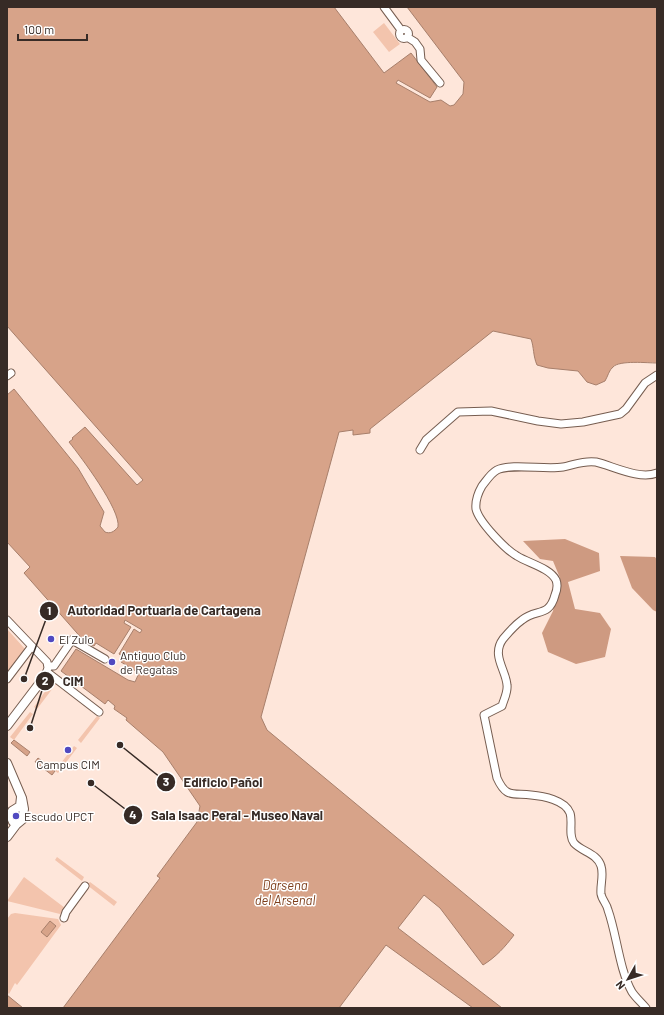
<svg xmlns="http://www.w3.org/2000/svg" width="664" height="1015" viewBox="0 0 664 1015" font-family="Barlow,sans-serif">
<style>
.green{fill:#f3c4ad}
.forest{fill:#ce9a81}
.water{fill:#d7a389;stroke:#a77f6b}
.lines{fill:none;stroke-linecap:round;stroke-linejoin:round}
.minor-casing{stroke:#765d50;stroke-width:9}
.major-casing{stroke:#765d50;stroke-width:10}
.minor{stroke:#fff;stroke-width:7}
.major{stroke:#fff;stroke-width:8}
.poi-dot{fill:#5049c0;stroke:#fff;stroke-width:1.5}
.labels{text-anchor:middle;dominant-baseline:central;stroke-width:3;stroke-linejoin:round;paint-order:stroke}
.poi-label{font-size:12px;fill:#372b26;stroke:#fff;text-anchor:start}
.water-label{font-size:13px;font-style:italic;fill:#7d3d19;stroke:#fff}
.leader{fill:none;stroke:#372b26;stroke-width:1.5}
.callout-dot{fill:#372b26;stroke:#fff;stroke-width:1.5}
.mark-label{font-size:12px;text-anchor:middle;font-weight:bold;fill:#fff}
.callout-label{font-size:13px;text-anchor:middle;font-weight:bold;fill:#372b26;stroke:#fff;stroke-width:3;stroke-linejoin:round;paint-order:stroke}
</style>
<rect width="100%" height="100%" fill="#fee6da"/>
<!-- green -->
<path class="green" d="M 384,23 L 400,44 L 389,52 L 373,32 Z
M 7,629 L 25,649 L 7,672 Z
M 52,682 L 56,684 L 37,709 L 34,707 Z
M 30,712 L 33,714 L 14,740 L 10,737 Z
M 97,716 L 100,718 L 81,743 L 78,740 Z
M 74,746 L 77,748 L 58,773 L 55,771 Z
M 57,857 L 84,877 L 82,881 L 55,860 Z
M 24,877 L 65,908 L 60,914 L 7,901 Z
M 90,882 L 117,902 L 114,906 L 87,885 Z
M 15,913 L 58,919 L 61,925 L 17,985 L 15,983 L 9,994 L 7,992 L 7,919 L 11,914 Z"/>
<!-- forest -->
<path class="forest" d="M 565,539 L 599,553 L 600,571 L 568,582 L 575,609 L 600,613 L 611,629 L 605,657 L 576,664 L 548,652 L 542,633 L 553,611 L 560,578 L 553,561 L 540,559 L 523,541 Z
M 620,556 L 655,557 L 657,560 L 657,612 L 653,610 L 632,588 Z"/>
<!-- water -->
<path class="water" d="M 7,7 L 334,7 L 384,73 L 411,53 L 437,87 L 430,98 L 398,80 L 396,83 L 430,102 L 441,100 L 450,106 L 454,105 L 463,94 L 464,82 L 407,7 L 657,7 L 657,363 C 648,363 619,360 613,367 C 609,370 608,376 605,381 L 596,385 L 587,382 L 578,371 L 548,368 L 537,365 C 533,356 534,347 531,339 L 493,331 L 370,429 L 370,433 L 353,435 L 353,430 L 339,432 L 261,717 L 267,730 L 514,935 C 505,947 496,957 483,965 L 440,908 L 424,895 L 398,928 L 502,1008 L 473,1008 L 386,945 L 339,1008 L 63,1008 L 160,878 L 157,876 L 197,822 L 200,806 L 163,752 L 126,720 L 127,718 L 114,709 L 115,706 L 108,700 L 105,704 L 61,671 L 76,649 L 128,680 L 135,682 L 139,673 L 121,662 L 124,657 L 119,654 L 134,629 L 140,633 L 142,630 L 125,620 L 124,623 L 131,627 L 114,654 L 96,643 L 94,646 L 84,641 L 24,573 L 30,567 L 7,542 L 7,395 L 14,389 L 78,468 L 104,512 L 100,526 L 105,532 C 110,534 114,532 118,527 C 121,510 81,457 69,442 L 73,439 L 72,438 L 85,427 L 137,485 L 143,480 L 7,326 Z
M 14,740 L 30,752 L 27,756 L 11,743 Z
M 38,758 L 55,771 L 52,775 L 35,762 Z
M 50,921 L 56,926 L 47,937 L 41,932 Z
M 7,995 L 23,1008 L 24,1008 L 7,1008 Z"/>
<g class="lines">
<defs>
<path id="minor" d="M 384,7 L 401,30
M399.5 34a4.5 4.5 0 1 1 9 0a4.5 4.5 0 1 1-9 0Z
M 407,37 L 415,42 L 420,49 L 421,60 L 440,83
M 7,376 L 11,373
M 420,450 L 426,440 L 458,412 L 491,411 L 538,421 L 561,424 L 583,422 L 620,414 L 626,409 L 645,383 L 657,375
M 7,620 L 47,662 L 48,668 L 45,676
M 49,666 L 54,666 L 72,640 L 105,659
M 47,672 L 99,712
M 7,679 L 32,646
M 64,918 L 66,912 L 85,886
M 646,1008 C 642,1003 636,998 632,992 C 619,969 617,935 608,910 C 607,904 602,900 601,894 C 600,885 604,875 601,866 C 597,853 582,852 574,843 C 568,835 573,822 570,813 C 565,800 543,796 531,795 C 512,793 506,798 497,778 L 484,715 L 502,706 C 504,699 508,692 507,685 C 506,670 491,655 503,639 C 508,633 515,625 522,620 C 536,608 549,618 555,595 C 557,590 558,585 556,580 C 550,568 528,563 517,556 C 506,550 479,522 476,509 C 475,500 478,493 482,486 C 486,481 491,473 497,470 C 512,463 545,470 563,467 C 574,465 584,460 596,462 C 613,466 639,480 657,473"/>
<path id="major" d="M 7,726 L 45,676
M 7,763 L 22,798 L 24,809 L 22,820 L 16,825 L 7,837
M 19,822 L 13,822 L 10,815 L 12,811 L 20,806 L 21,797"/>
</defs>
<!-- minor casing -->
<use href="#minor" class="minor-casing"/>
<!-- major casing -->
<use href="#major" class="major-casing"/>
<!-- minor -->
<use href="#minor" class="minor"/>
<!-- major -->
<use href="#major" class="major"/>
</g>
<!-- markers -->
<g class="poi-dot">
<circle cx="51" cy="639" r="4"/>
<circle cx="112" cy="662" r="4"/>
<circle cx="68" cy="750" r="4"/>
<circle cx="16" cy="816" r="4"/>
</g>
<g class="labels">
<!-- poi labels -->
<g class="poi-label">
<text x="59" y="639">El Zulo</text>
<text x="120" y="655">Antiguo Club<tspan x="120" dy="14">de Regatas</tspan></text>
<text x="68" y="764" text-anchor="middle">Campus CIM</text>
<text x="24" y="816">Escudo UPCT</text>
</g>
<!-- water labels -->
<g class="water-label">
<text x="285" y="885">Dársena<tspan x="285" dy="15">del Arsenal</tspan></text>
</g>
</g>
<!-- callouts -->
<path class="leader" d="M24 679L49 611M30 728L45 681M120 745L166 782M91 783L133 815"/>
<g class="callout-dot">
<circle cx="24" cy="679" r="4"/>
<circle cx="30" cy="728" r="4"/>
<circle cx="120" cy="745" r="4"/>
<circle cx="91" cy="783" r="4"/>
<circle cx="49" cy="611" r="10"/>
<circle cx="45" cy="681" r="10"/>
<circle cx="166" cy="782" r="10"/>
<circle cx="133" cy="815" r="10"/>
</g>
<g class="mark-label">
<text x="49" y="615">1</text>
<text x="45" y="685">2</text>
<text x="166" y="786">3</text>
<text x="133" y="819">4</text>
</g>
<g class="callout-label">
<text x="164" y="615">Autoridad Portuaria de Cartagena</text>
<text x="73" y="686">CIM</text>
<text x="223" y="787">Edificio Pañol</text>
<text x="237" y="820">Sala Isaac Peral - Museo Naval</text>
</g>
<!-- border -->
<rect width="664" height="1015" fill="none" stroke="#372b26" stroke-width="16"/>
<!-- north arrow -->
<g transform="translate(628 979) rotate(231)" stroke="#ffffff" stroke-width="3" paint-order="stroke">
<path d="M0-3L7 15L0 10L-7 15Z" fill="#372b26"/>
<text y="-6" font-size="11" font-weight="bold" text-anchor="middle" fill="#372b26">N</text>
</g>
<!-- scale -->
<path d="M18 34v6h69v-6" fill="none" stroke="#372b26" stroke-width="2"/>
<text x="24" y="34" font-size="12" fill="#372b26" stroke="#ffffff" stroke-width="3" paint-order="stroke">100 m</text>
</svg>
